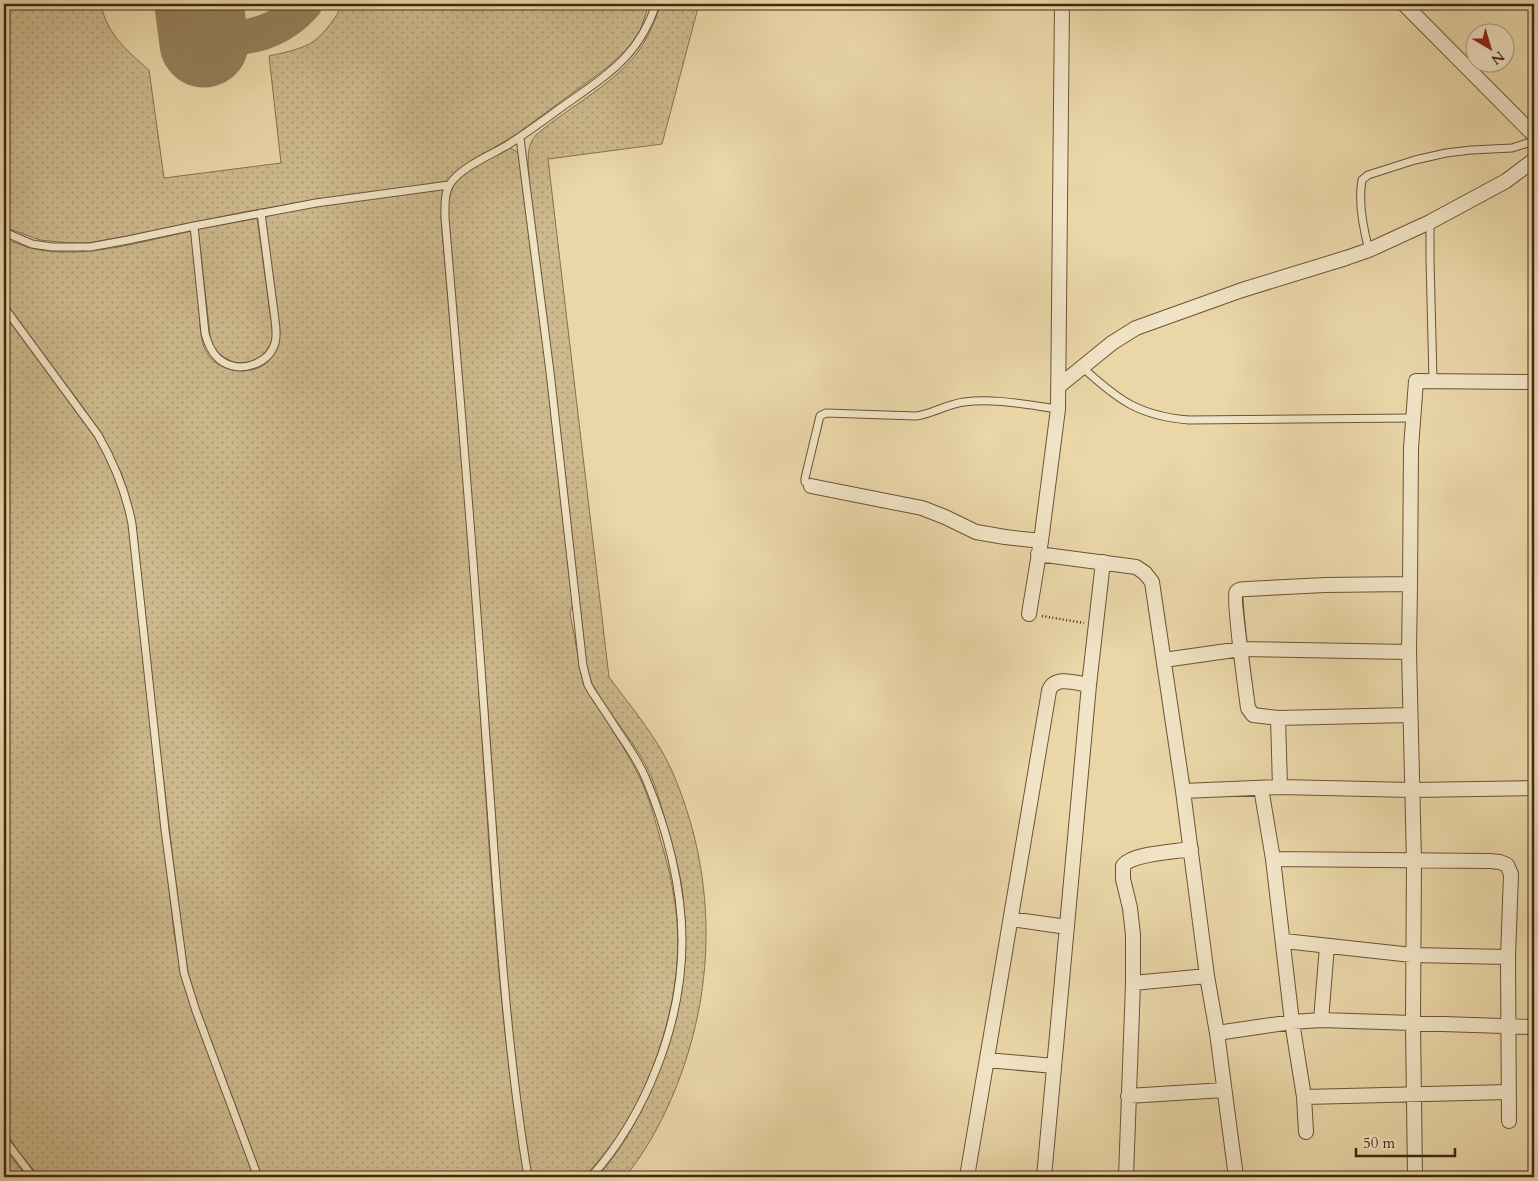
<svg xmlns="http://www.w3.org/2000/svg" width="1538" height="1181" viewBox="0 0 1538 1181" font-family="Cardo,serif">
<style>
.grass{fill:url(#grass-dots);stroke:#86714e}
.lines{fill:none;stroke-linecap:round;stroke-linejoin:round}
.taxiway{stroke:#95805c;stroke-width:35}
.runway{stroke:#95805c;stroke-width:89}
.service-casing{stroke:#6a5436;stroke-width:9}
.minor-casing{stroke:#6a5436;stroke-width:16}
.path{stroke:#402910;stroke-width:2.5;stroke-dasharray:1 2.5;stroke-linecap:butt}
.service{stroke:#f1e4c6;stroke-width:7}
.minor{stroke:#f1e4c6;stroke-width:14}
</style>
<defs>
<pattern id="grass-dots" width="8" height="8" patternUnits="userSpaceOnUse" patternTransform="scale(1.25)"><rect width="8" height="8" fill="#cdb98d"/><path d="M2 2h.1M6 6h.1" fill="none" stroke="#a89672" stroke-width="1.8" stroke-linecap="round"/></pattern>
</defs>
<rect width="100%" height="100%" fill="#ead6a7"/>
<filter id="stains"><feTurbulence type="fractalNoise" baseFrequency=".004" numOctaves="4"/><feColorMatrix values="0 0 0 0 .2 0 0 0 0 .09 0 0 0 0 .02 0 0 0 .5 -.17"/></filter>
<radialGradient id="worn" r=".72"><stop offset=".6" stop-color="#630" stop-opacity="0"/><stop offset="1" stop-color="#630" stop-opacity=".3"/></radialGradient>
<!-- grass -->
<path class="grass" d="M 4,4 L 101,4 C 106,33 128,52 149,70 L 164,178 L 281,163 L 269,56 C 282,53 304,49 314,41 C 326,32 336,17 343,4 L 649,4 L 640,31 L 631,45 L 609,66 L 518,133 L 470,163 L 444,183 L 249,211 L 127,236 L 88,243 L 70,243 L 40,240 L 4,227 Z
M 661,4 L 699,4 L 662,144 L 548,159 L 609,677 C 631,707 657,737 672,771 C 716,872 717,983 677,1085 C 664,1118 647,1150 625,1177 L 597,1177 C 621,1151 638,1120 652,1087 C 678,1027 691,962 683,896 C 681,876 675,856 670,837 C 664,817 659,795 651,776 C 637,744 613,720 596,690 L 592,684 L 586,666 L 530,187 C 529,170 524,148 536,135 C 568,107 619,82 642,46 C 650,33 656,18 661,4 Z
M 510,148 L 516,151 L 519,155 L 547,373 L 573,603 L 570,613 L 582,678 L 588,692 C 606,721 626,749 641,780 C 650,801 656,823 662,845 C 673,882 680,922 677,961 C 674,1018 649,1092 616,1139 C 606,1152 595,1165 584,1177 L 530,1177 C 508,1037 501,895 491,753 C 478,575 463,397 448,218 C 448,208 447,196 452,187 C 461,171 493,157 510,148 Z
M 444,189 L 441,218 C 454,371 468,523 478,676 C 489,843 497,1012 525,1177 L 262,1177 L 199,1010 L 188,972 L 182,932 L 154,702 L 140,568 L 135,524 L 126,489 L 122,475 L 101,434 L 82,406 L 4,302 L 4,238 C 15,243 28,248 40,250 C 90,258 143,241 192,231 C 194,255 196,280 199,304 C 200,320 199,340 207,353 C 216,369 239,374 255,369 C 272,364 278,349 280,334 L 264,215 L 289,210 Z
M 257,217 L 273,335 C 266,370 228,372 211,343 L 198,229 Z
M 4,312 L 87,423 L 107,455 L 123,499 L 129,525 L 174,933 L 181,973 L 193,1012 L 254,1177 L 40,1177 L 17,1150 L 4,1128 Z
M 4,1148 L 27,1177 L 4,1177 Z"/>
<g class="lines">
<!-- taxiway -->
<path class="taxiway" d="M 204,43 C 245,37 276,37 305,4"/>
<!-- runway -->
<path class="runway" d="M 199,4 L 204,43"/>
<defs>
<path id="service" d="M 520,138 L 550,372 L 583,666 L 588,685 L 592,692 C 601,705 610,719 619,733 C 629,748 639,762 646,779 C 667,829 682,887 682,941 C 682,1024 646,1115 591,1177
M 1430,222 L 1430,259 L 1433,380
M 194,226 L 205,333 C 208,345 213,356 223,362 C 241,373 269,364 275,343 C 277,336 276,327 275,320 L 261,213
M 4,232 L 32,244 L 52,247 L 90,247 L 128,240 L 194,226 L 316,203 L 449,185
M 1369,250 C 1363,228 1358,202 1362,180 L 1368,175 L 1415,160 L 1446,153 L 1471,150 L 1512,148 L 1534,141
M 4,307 L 98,435 C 114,463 126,492 132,524 L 165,830 L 184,973 L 196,1011 L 258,1177
M 1082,367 C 1118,400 1139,416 1189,420 L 1413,418
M 811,486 L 805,482 L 805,478 L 819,420 L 820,416 L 826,413 L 916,416 C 932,414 947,404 964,402 C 995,398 1028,405 1058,409
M 4,1139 L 33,1177
M 528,1177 C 504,1032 497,885 486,739 C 474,565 460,392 445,218 C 445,207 444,194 450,184 C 460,168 490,155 506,146 C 527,133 547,118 566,104 C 608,74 639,56 656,4"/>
<path id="minor" d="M 1404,4 L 1534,135
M 1059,386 L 1112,343 L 1136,328 L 1242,290 L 1346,258 L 1369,250 L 1430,222 L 1506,181 L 1534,160
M 811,486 L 922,508 L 945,517 L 976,532 L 1005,537 L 1041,541
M 1038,554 L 1136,567 L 1145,573 L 1152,582 L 1183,791 L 1207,976 L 1217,1033 L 1236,1177
M 1410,584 L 1411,448 L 1416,381 L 1534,382
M 1029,614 L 1041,541 L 1058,409 L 1062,4
M 1164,660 L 1241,649 L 1409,652
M 1410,715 L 1278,718 L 1253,715 L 1248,708 C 1246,693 1233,598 1236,593 C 1238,589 1243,589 1247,589 L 1325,585 L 1410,584 L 1409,652 L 1414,861 L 1413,1023 L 1415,1177
M 1278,718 L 1280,787
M 1261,788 L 1273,859 L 1292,1022 L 1304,1097 L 1306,1132
M 1183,791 L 1280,787 L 1412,790 L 1534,788
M 1273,859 L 1490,861 L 1500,862 L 1507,865 L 1511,874 L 1508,957 L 1509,1121
M 1011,919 L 1067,927
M 1284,941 L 1412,955 L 1508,957
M 1133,983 L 1207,976
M 1321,1020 L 1327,946
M 1217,1033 L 1292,1022 L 1321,1020 L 1534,1027
M 987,1060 L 1054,1066
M 1128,1096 L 1224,1090
M 1304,1097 L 1508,1092
M 967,1177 L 1049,691 C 1054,675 1076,683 1089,685
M 1044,1177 L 1089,685 L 1103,562
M 1126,1177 L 1133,983 L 1133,935 L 1130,908 L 1123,879 L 1123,866 C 1132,853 1175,852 1191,849"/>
</defs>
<!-- service casing -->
<use href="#service" class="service-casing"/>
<!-- minor casing -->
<use href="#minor" class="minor-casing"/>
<!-- path -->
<path class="path" d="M 1042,616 L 1084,623"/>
<!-- service -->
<use href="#service" class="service"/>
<!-- minor -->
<use href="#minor" class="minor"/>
</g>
<!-- margin -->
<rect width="1538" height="1181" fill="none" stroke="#ead6a7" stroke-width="20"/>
<rect x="5" y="5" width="1528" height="1171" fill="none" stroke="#402910" stroke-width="2.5"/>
<rect x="10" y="10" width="1518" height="1161" fill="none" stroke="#402910"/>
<!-- north arrow -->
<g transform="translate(1490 48) rotate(142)"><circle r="24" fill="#f1e4c6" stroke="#aa997d"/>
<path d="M0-4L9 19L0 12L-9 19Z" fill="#8f2418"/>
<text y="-8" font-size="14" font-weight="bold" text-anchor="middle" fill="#402910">N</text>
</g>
<!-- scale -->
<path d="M1356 1148v8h99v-8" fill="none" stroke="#402910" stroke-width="2.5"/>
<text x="1363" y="1148" font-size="15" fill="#402910" stroke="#f1e4c6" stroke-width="4" paint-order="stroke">50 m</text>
<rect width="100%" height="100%" filter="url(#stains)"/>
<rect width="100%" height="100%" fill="url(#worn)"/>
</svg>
